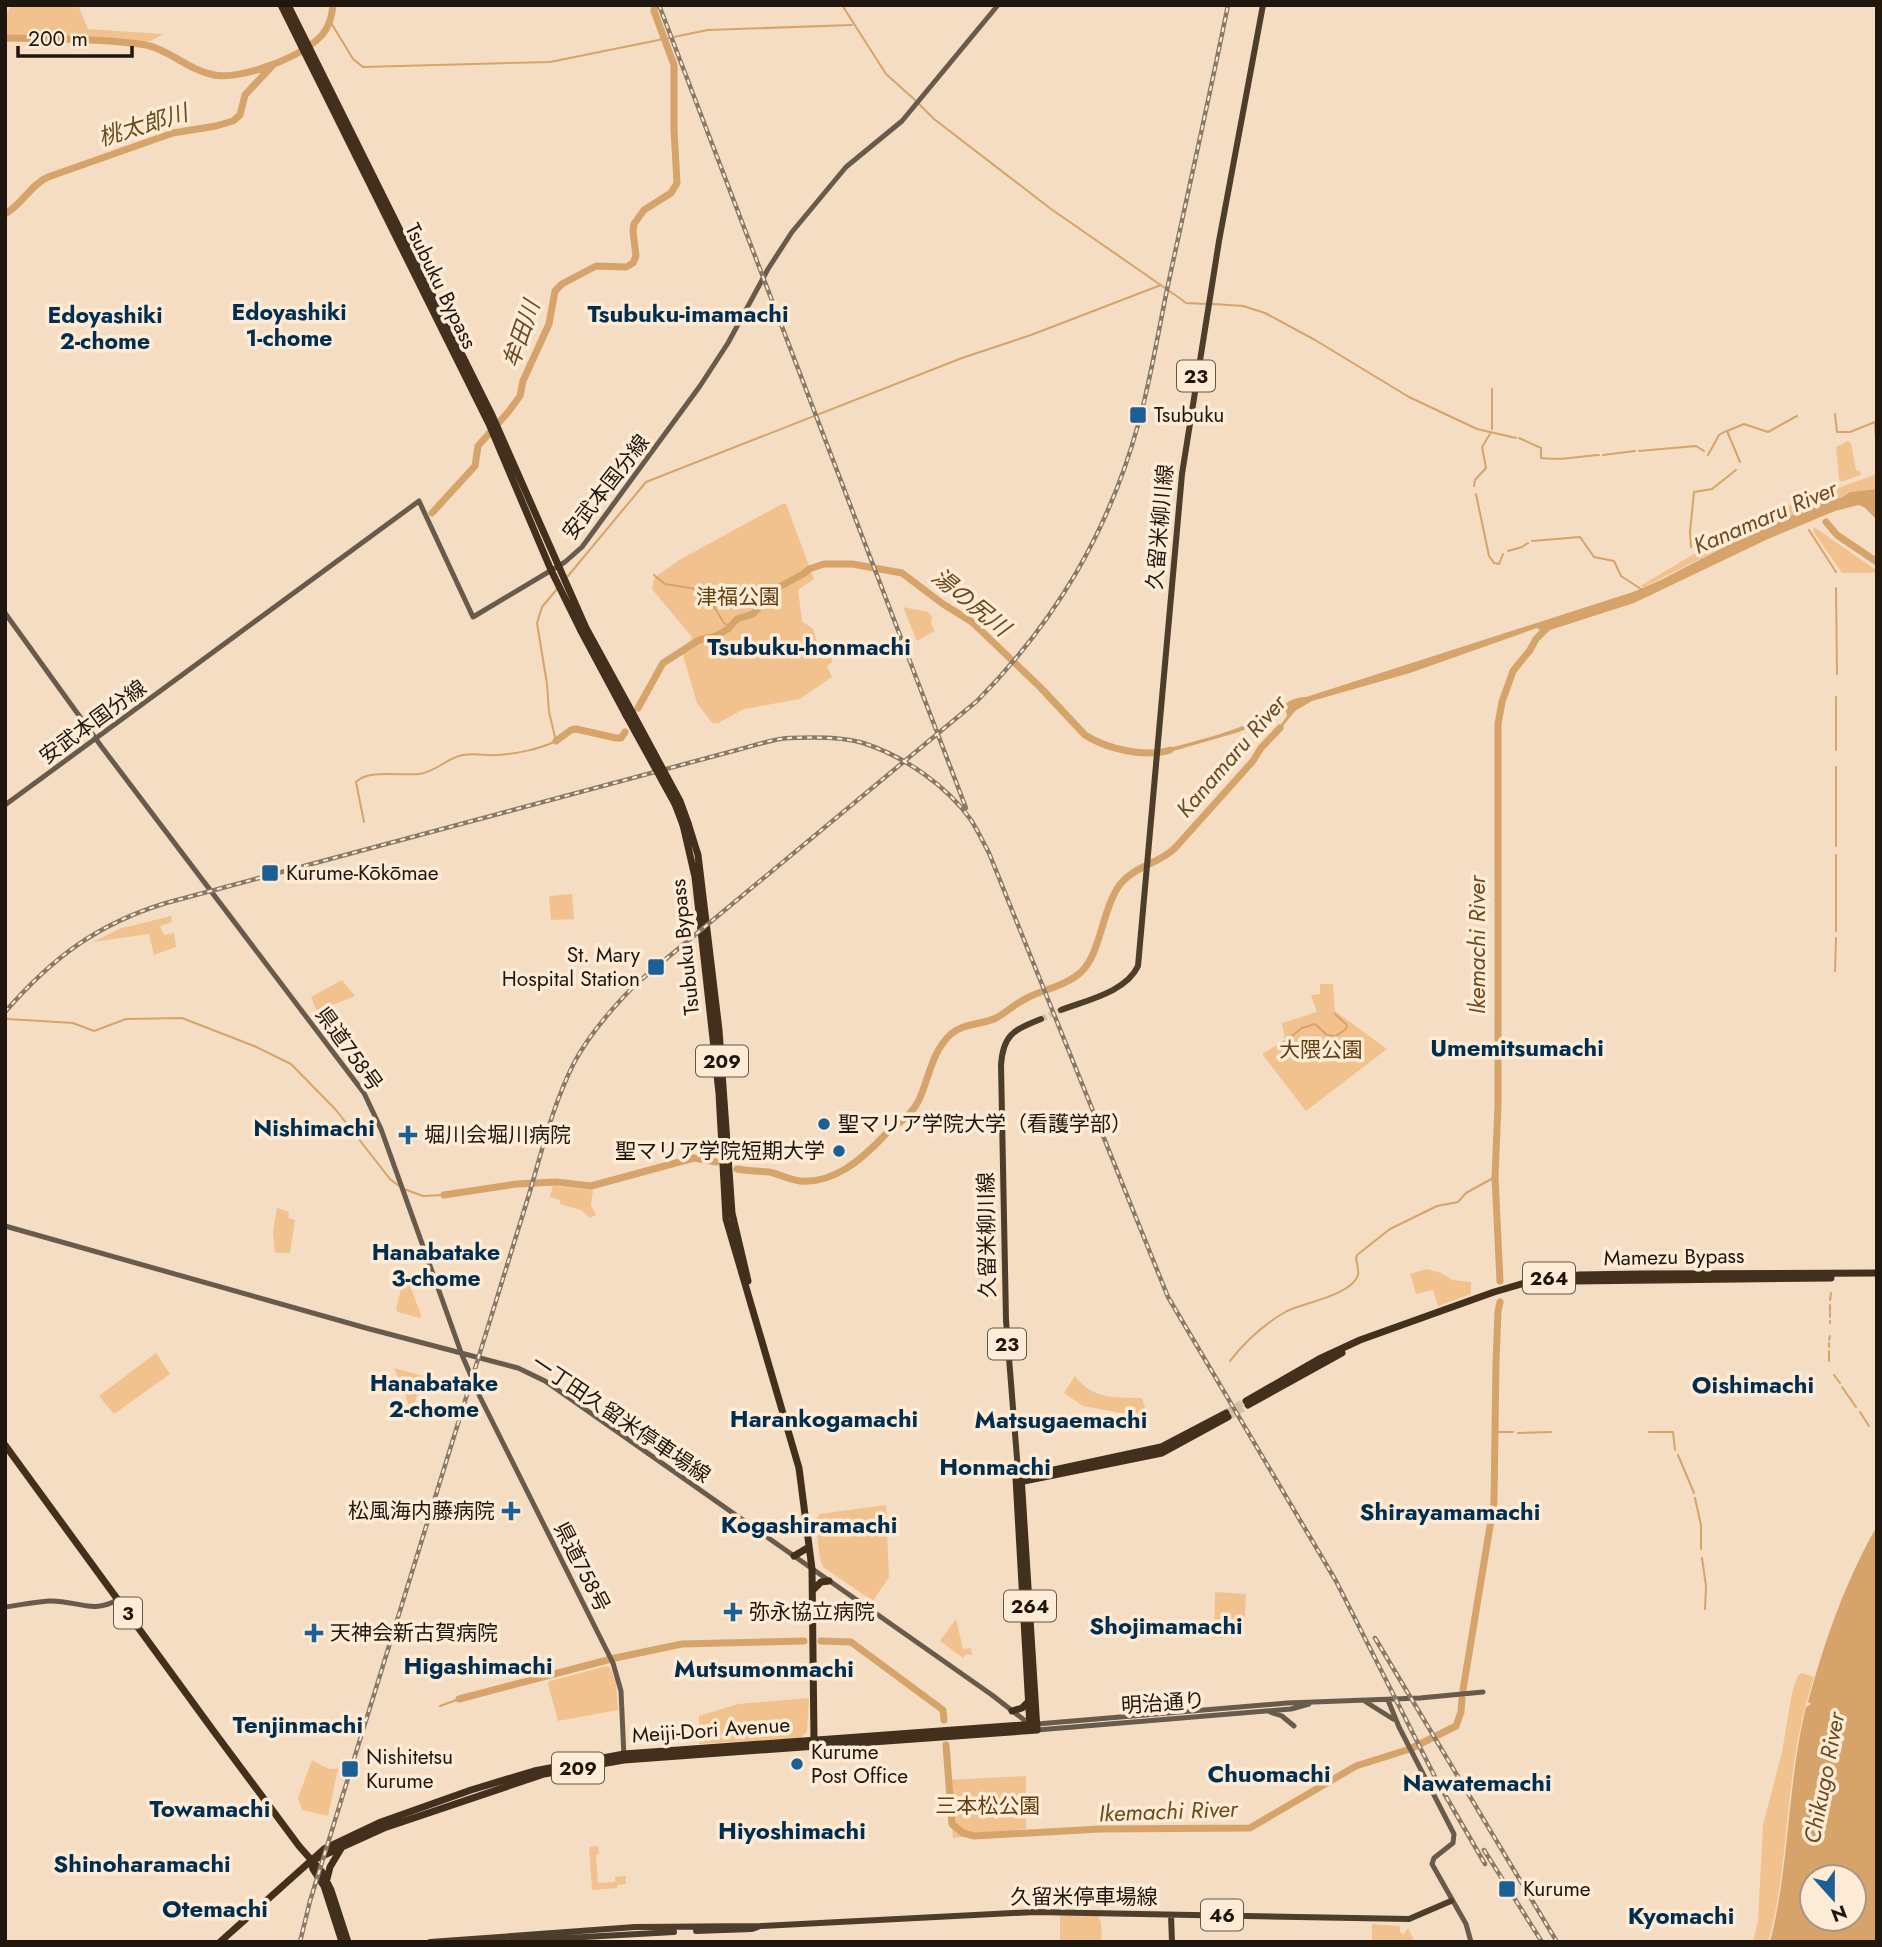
<svg xmlns="http://www.w3.org/2000/svg" width="1882" height="1947" viewBox="0 0 1882 1947" font-family="Jost,'Noto Sans JP',sans-serif">
<style>
.green{fill:#f1c28d}
.water{fill:#d6a46a;fill-rule:evenodd}
.lines{fill:none;stroke-linecap:round;stroke-linejoin:round}
.stream{stroke:#d6a46a;stroke-width:2}
.river{stroke:#d6a46a;stroke-width:7}
.primary-tunnel{stroke:#d4bfa7;stroke-width:6;stroke-dasharray:6 3;stroke-linecap:butt}
.trunk-tunnel{stroke:#d4bfa7;stroke-width:7;stroke-dasharray:7 3.5;stroke-linecap:butt}
.secondary{stroke:#685b4b;stroke-width:5}
.primary{stroke:#4d3d2a;stroke-width:6}
.trunk{stroke:#42301c;stroke-width:7}
.rail-casing{stroke:#897967;stroke-width:4.5}
.rail{stroke:#feebd6;stroke-width:2;stroke-dasharray:5;stroke-linecap:butt}
.trunk-bridge{stroke:#42301c;stroke-width:7}
.poi-dot{fill:#1c5f94;stroke:#feebd6;stroke-width:2.5}
.labels{text-anchor:middle;dominant-baseline:central;stroke-width:7;stroke-linejoin:round;paint-order:stroke}
.shield{fill:#feebd6;stroke:#625649;stroke-width:2}
.shield-label{font-size:19px;font-weight:bold;fill:#1f160d}
.street-label{font-size:21px;fill:#1f160d;stroke:#feebd6}
.poi-label{font-size:21px;fill:#1f160d;stroke:#feebd6;text-anchor:start}
.park-label{font-size:21px;fill:#624013;stroke:#feebd6}
.water-label{font-size:23px;font-style:italic;fill:#6d4b1f;stroke:#feebd6}
.neighbourhood-label{font-size:23px;font-weight:bold;fill:#002e51;stroke:#feebd6}
.quarter-label{font-size:24px;font-weight:bold;fill:#002e51;stroke:#feebd6}
</style>
<rect width="100%" height="100%" fill="#f4ddc2"/>
<!-- green -->
<path class="green" d="M 11,5 L 78,5 L 88,29 L 163,34 L 151,41 L 5,36 L 5,18 Z
M 1848,441 L 1851,443 L 1856,470 L 1860,471 L 1861,475 L 1841,482 L 1839,479 L 1836,447 Z
M 1877,474 L 1877,489 L 1850,492 L 1841,498 L 1797,513 L 1751,533 L 1644,587 L 1640,586 L 1711,544 L 1717,547 L 1727,543 L 1732,532 L 1785,507 Z
M 784,503 L 786,504 L 814,579 L 798,590 L 802,621 L 813,629 L 820,652 L 832,655 L 832,662 L 827,666 L 832,677 L 800,699 L 744,709 L 718,723 L 712,723 L 697,703 L 683,655 L 692,637 L 652,589 L 654,578 L 679,560 Z
M 1814,527 L 1876,570 L 1876,573 L 1842,573 L 1813,531 Z
M 903,607 L 928,612 L 932,617 L 931,624 L 935,631 L 917,641 Z
M 572,894 L 574,919 L 551,920 L 549,896 Z
M 171,916 L 172,922 L 160,926 L 164,935 L 174,933 L 176,947 L 154,955 L 149,934 L 93,942 L 119,929 Z
M 342,980 L 355,996 L 317,1011 L 311,997 Z
M 1320,984 L 1333,984 L 1335,1011 L 1387,1049 L 1306,1111 L 1262,1054 L 1285,1040 L 1282,1023 L 1317,1012 L 1311,995 L 1320,994 Z
M 553,1186 L 593,1190 L 591,1205 L 596,1215 L 590,1218 L 581,1210 L 560,1204 L 560,1200 L 550,1197 Z
M 277,1208 L 289,1212 L 288,1218 L 295,1220 L 290,1253 L 275,1253 L 273,1231 Z
M 1427,1269 L 1441,1273 L 1453,1280 L 1471,1282 L 1471,1294 L 1438,1306 L 1433,1290 L 1416,1294 L 1410,1274 Z
M 407,1278 L 421,1315 L 420,1318 L 398,1312 L 396,1309 L 404,1279 Z
M 156,1353 L 170,1374 L 114,1414 L 99,1396 Z
M 394,1368 L 423,1376 L 412,1412 Z
M 1075,1376 C 1093,1400 1114,1397 1142,1398 L 1148,1418 L 1083,1406 L 1064,1393 Z
M 886,1505 L 889,1577 L 873,1601 L 823,1567 L 820,1559 L 815,1519 L 820,1514 Z
M 1215,1592 L 1246,1594 L 1244,1637 L 1214,1638 Z
M 956,1619 L 963,1649 L 971,1648 L 972,1655 L 966,1654 L 963,1658 L 940,1641 Z
M 607,1666 L 610,1667 L 616,1683 L 618,1710 L 558,1721 L 548,1684 L 550,1681 Z
M 1802,1673 L 1814,1677 C 1804,1708 1797,1739 1793,1771 C 1785,1828 1784,1886 1768,1942 L 1753,1942 L 1758,1921 L 1763,1825 L 1782,1752 L 1792,1693 L 1798,1675 Z
M 809,1698 L 807,1732 L 800,1738 L 699,1744 L 699,1716 L 738,1704 Z
M 312,1760 C 320,1764 329,1772 338,1768 L 328,1816 L 302,1810 L 298,1798 Z
M 1026,1776 L 1026,1829 L 953,1838 L 947,1780 Z
M 598,1846 L 599,1854 L 596,1855 L 598,1883 L 615,1882 L 615,1877 L 626,1876 L 626,1884 L 618,1885 L 617,1888 L 592,1890 L 589,1847 Z
M 1066,1915 L 1098,1916 L 1101,1922 L 1102,1942 L 1060,1942 L 1060,1916 Z
M 1372,1924 L 1400,1926 L 1400,1932 L 1404,1934 L 1408,1928 L 1415,1942 L 1372,1942 Z"/>
<!-- water -->
<path class="water" d="M 1877,489 L 1877,520 L 1865,508 L 1859,505 L 1835,511 L 1768,539 L 1634,603 L 1547,631 L 1541,631 L 1537,628 L 1410,673 L 1312,701 L 1295,711 L 1275,736 L 1273,735 L 1287,716 L 1286,711 L 1239,732 L 1163,754 L 1163,750 C 1198,740 1235,732 1267,715 C 1280,709 1291,696 1306,697 L 1633,592 L 1661,580 L 1751,533 L 1797,513 L 1830,500 L 1841,498 L 1850,492 Z
M 1877,1526 L 1877,1942 L 1770,1942 C 1790,1865 1787,1784 1806,1707 L 1811,1704 L 1808,1702 C 1825,1640 1845,1582 1877,1526 ZM 1812,1877 L 1854,1877 L 1854,1919 L 1812,1919 Z"/>
<g class="lines">
<!-- stream -->
<path class="stream" d="M 842,5 L 886,74 L 915,100
M 330,21 L 353,59 L 363,67 L 550,62 L 708,30 L 852,25
M 919,104 L 934,119 L 1051,209 L 1178,297 L 1186,303 L 1207,304
M 1213,304 L 1243,306 L 1265,313 L 1315,340 L 1409,397 L 1477,429 L 1516,438
M 1492,389 L 1492,429
M 1835,414 L 1837,432 L 1850,432 L 1875,422 L 1877,456
M 1519,438 L 1541,448 L 1541,458 C 1562,461 1579,456 1599,455
M 1639,451 L 1696,446 L 1704,451
M 1603,455 L 1635,451
M 1708,455 L 1719,435 L 1726,431
M 1740,462 L 1727,431 L 1744,424 L 1768,432 L 1797,416
M 1474,486 L 1475,480 L 1486,468 L 1482,447 L 1490,434
M 1476,494 L 1489,556 L 1494,563 L 1499,564 L 1503,554
M 1809,530 L 1836,572
M 1532,541 L 1580,537 L 1594,557 L 1614,561 L 1621,576 L 1641,589
M 1691,547 L 1690,532 L 1694,492 L 1712,489 L 1736,470
M 1508,551 L 1522,547 L 1528,543
M 654,575 L 665,584 L 696,589 L 703,599 L 714,607 L 724,623 L 730,627
M 568,576 L 646,482 L 962,358 L 1031,335 L 1161,285
M 1836,588 L 1837,674
M 1836,697 L 1836,750
M 364,822 L 356,782 C 368,769 401,776 419,774 C 435,772 445,760 459,756 C 471,752 485,756 497,755 C 516,754 540,749 556,741 L 549,712 L 547,684 L 537,623 L 542,607 L 557,589
M 1836,846 L 1836,767
M 1836,931 L 1836,855
M 1835,971 L 1836,938
M 5,1017 L 8,1019 L 73,1023 L 94,1031 L 126,1019 L 182,1018 L 254,1046 L 291,1064 L 336,1110 L 390,1179 L 399,1186
M 1278,1047 L 1302,1028 L 1315,1024 L 1327,1035 L 1336,1036 L 1346,1029 L 1347,1025 L 1335,1014
M 404,1189 L 423,1196 L 444,1195
M 1830,1300 L 1831,1293
M 1830,1311 L 1830,1305
M 1830,1317 L 1830,1313
M 1830,1323 L 1830,1321
M 1829,1340 L 1830,1336
M 1829,1347 L 1829,1343
M 1230,1361 C 1246,1340 1264,1324 1287,1311 C 1303,1303 1352,1295 1358,1275 C 1359,1270 1357,1264 1356,1259 L 1357,1255 L 1390,1229 L 1437,1206 L 1458,1202 L 1466,1193 L 1495,1177
M 1829,1361 L 1829,1351
M 1834,1375 L 1840,1383
M 1842,1387 L 1856,1407
M 1860,1412 L 1869,1426
M 1495,1432 L 1513,1432
M 1649,1432 L 1673,1432 L 1675,1450
M 1518,1433 L 1551,1432
M 1678,1455 L 1694,1493
M 1695,1498 L 1701,1525 L 1701,1549
M 1702,1558 L 1706,1586 L 1705,1609
M 440,1706 L 459,1699"/>
<!-- river -->
<path class="river" d="M 5,38 C 49,39 96,38 140,44 C 167,47 187,70 214,75 C 242,80 302,57 322,35 C 329,27 332,16 333,5
M 5,214 C 23,204 30,185 48,177 L 173,133 L 216,126 L 233,121 L 240,115 L 245,95 L 272,66
M 432,513 L 475,466 L 478,446 L 509,411 L 520,396 L 523,381 L 549,324 L 555,291 L 562,284 L 596,266 L 626,267 L 633,263 L 636,256 L 633,231 L 634,224 L 644,210 L 671,193 L 677,183 L 674,129 L 674,65 L 654,11 L 655,5
M 1826,522 L 1837,535 L 1877,562
M 638,708 L 663,663 L 699,640 L 716,636 L 728,629 L 737,619 L 753,614 L 781,586 L 803,574 L 809,569 L 824,564 L 852,564 L 902,573 L 943,604 L 972,622 L 1040,687 L 1085,735 C 1107,749 1145,758 1170,750
M 556,741 L 571,730 L 576,729 L 616,738 L 621,738 L 625,732
M 737,1169 C 748,1171 759,1171 769,1172 C 780,1174 789,1180 800,1181 C 833,1184 861,1160 882,1138 C 895,1123 909,1120 919,1100 C 929,1078 932,1051 951,1034 C 964,1023 981,1025 996,1018 C 1007,1012 1016,1003 1027,998 C 1045,989 1065,986 1080,973 C 1101,956 1102,905 1122,882 C 1136,866 1160,863 1175,848 L 1253,761 L 1261,748 L 1280,728
M 444,1195 L 516,1184 L 556,1182 L 591,1186 L 694,1158 L 716,1162
M 1500,1281 L 1495,1177 L 1498,1105 L 1498,724 L 1502,702 L 1513,671 L 1530,650 L 1536,639 L 1548,627
M 821,1641 L 851,1642 L 943,1710 L 944,1720
M 1463,1690 L 1494,1502 L 1496,1362 L 1498,1311 L 1500,1302
M 459,1699 L 615,1658 L 682,1644 L 804,1641
M 946,1745 L 952,1824 L 963,1833 L 974,1836 L 1100,1829 L 1250,1828 L 1356,1766 L 1410,1749 L 1456,1726 L 1461,1712 L 1462,1699"/>
<!-- primary-tunnel -->
<path class="primary-tunnel" d="M 1041,1019 L 1061,1010"/>
<!-- trunk-tunnel -->
<path class="trunk-tunnel" d="M 1227,1412 L 1246,1401
M 1228,1417 L 1248,1405"/>
<!-- secondary -->
<path class="secondary" d="M 5,613 L 101,746 L 364,1093 L 381,1129 L 462,1355 L 480,1397 L 613,1663 L 621,1691 L 624,1757
M 5,805 L 419,501 L 473,617 L 565,562 L 582,547 L 700,386 L 728,343 L 768,269 L 792,232 L 846,167 L 902,121 L 998,5
M 5,1226 L 366,1328 L 518,1368 L 545,1381 L 992,1695 L 1037,1730 L 1291,1709 L 1309,1704
M 5,1607 C 20,1605 35,1602 49,1601 C 77,1600 92,1615 119,1599
M 1388,1700 L 1399,1727 L 1454,1834 L 1453,1843 L 1434,1858 L 1432,1864 L 1466,1924 L 1471,1942
M 1366,1702 L 1393,1719
M 1270,1712 L 1282,1716 L 1294,1726
M 1037,1724 L 1287,1703 L 1420,1698 L 1483,1692"/>
<!-- primary -->
<path class="primary" d="M 1061,1010 C 1087,1000 1126,992 1138,966 L 1182,474 L 1219,241 L 1263,5
M 1016,1478 L 1018,1471 L 1006,1320 L 1001,1065 C 1003,1034 1014,1030 1041,1019
M 1171,1915 L 1172,1942
M 696,1931 L 752,1929 L 758,1927
M 430,1942 L 635,1927 L 760,1926 L 1035,1912 L 1409,1919 L 1451,1901
M 493,1942 L 674,1932"/>
<!-- trunk -->
<path class="trunk" d="M 281,5 L 489,424 L 551,570 L 580,629 L 626,715
M 288,5 L 491,413 L 586,628 L 632,712
M 688,823 L 698,855 L 719,1030 L 732,1213 L 748,1281
M 683,825 L 695,877 L 719,1093 L 726,1219 L 799,1468 L 812,1569 L 814,1740 L 817,1747
M 1545,1284 L 1574,1281 L 1831,1278
M 1246,1401 L 1319,1359 L 1360,1340 L 1494,1292 L 1535,1280 L 1579,1275 L 1640,1274 L 1877,1273
M 1248,1405 L 1342,1353
M 5,1445 L 215,1733 L 299,1846 L 322,1872 L 331,1890 L 348,1942
M 1019,1482 L 1162,1453 L 1228,1417
M 794,1556 L 809,1547
M 813,1590 L 821,1582 L 829,1581
M 1012,1711 L 1022,1708 L 1028,1702
M 1030,1727 L 1016,1478 L 1161,1447 L 1226,1413
M 311,1861 L 384,1828 L 544,1774 L 624,1760 L 1037,1730 L 1021,1476
M 311,1862 L 313,1869 L 324,1886 L 342,1942
M 327,1879 L 330,1867 L 342,1847
M 220,1942 L 324,1849 L 381,1822 L 471,1790 L 534,1771 L 624,1754 L 1037,1724"/>
<defs>
<path id="rail" d="M 659,5 L 966,808
M 5,1012 C 52,958 97,924 166,903 L 737,750 C 753,746 772,739 789,738 C 810,737 844,737 863,743 C 904,756 947,786 971,820 C 978,831 983,842 989,853 L 1168,1297 L 1336,1581 L 1437,1781 L 1485,1864
M 1375,1638 L 1557,1942
M 1484,1850 L 1542,1942
M 300,1942 L 310,1901 L 527,1201 C 541,1155 552,1106 574,1063 C 590,1033 613,1007 637,983 L 977,701 C 1055,622 1108,533 1138,425 C 1151,379 1158,332 1168,285 C 1188,192 1209,99 1228,5"/>
</defs>
<!-- rail casing -->
<use href="#rail" class="rail-casing"/>
<!-- rail -->
<use href="#rail" class="rail"/>
<!-- trunk-bridge -->
<path class="trunk-bridge" d="M 632,712 L 680,801 L 688,823
M 626,715 L 675,804 L 683,825"/>
</g>
<!-- markers -->
<g class="poi-dot">
<rect x="1129" y="406" width="18" height="18" rx="3.5"/>
<rect x="261" y="864" width="18" height="18" rx="3.5"/>
<rect x="647" y="958" width="18" height="18" rx="3.5"/>
<circle cx="824" cy="1124" r="7"/>
<path d="M404.5 1124.5h7v7h7v7h-7v7h-7v-7h-7v-7h7z"/>
<circle cx="839" cy="1151" r="7"/>
<path d="M507.5 1500.5h7v7h7v7h-7v7h-7v-7h-7v-7h7z"/>
<path d="M729.5 1601.5h7v7h7v7h-7v7h-7v-7h-7v-7h7z"/>
<path d="M310.5 1622.5h7v7h7v7h-7v7h-7v-7h-7v-7h7z"/>
<circle cx="797" cy="1764" r="7"/>
<rect x="341" y="1760" width="18" height="18" rx="3.5"/>
<rect x="1498" y="1880" width="18" height="18" rx="3.5"/>
</g>
<g class="labels">
<!-- shield labels -->
<g class="shield">
<rect x="1177" y="360.5" width="38" height="31" rx="5"/>
<rect x="696" y="1045.5" width="52" height="31" rx="5"/>
<rect x="1523" y="1262.5" width="52" height="31" rx="5"/>
<rect x="988" y="1328.5" width="38" height="31" rx="5"/>
<rect x="1004" y="1590.5" width="52" height="31" rx="5"/>
<rect x="114" y="1597.5" width="28" height="31" rx="5"/>
<rect x="552" y="1752.5" width="52" height="31" rx="5"/>
<rect x="1201" y="1899.5" width="42" height="31" rx="5"/>
</g>
<g class="shield-label">
<text x="1196" y="376">23</text>
<text x="722" y="1061">209</text>
<text x="1549" y="1278">264</text>
<text x="1007" y="1344">23</text>
<text x="1030" y="1606">264</text>
<text x="128" y="1613">3</text>
<text x="578" y="1768">209</text>
<text x="1222" y="1915">46</text>
</g>
<!-- street labels -->
<g class="street-label">
<text transform="translate(441 286) rotate(64)">Tsubuku Bypass</text>
<text transform="translate(606 487) rotate(-52)">安武本国分線</text>
<text transform="translate(1160 527) rotate(-85)">久留米柳川線</text>
<text transform="translate(93 722) rotate(-36)">安武本国分線</text>
<text transform="translate(685 947) rotate(-96)">Tsubuku Bypass</text>
<text transform="translate(349 1049) rotate(54)">県道758号</text>
<text transform="translate(987 1235) rotate(-91)">久留米柳川線</text>
<text transform="translate(1674 1257) rotate(-1)">Mamezu Bypass</text>
<text transform="translate(621 1419) rotate(34)">一丁田久留米停車場線</text>
<text transform="translate(582 1567) rotate(63)">県道758号</text>
<text transform="translate(1163 1703) rotate(-4)">明治通り</text>
<text transform="translate(711 1730) rotate(-4)">Meiji-Dori Avenue</text>
<text x="1084" y="1897">久留米停車場線</text>
</g>
<!-- poi labels -->
<g class="poi-label">
<text x="1154" y="415">Tsubuku</text>
<text x="286" y="873">Kurume-Kōkōmae</text>
<text x="640" y="955" text-anchor="end">St. Mary<tspan x="640" dy="24">Hospital Station</tspan></text>
<text x="838" y="1124">聖マリア学院大学（看護学部）</text>
<text x="424" y="1135">堀川会堀川病院</text>
<text x="825" y="1151" text-anchor="end">聖マリア学院短期大学</text>
<text x="495" y="1511" text-anchor="end">松風海内藤病院</text>
<text x="749" y="1612">弥永協立病院</text>
<text x="330" y="1633">天神会新古賀病院</text>
<text x="811" y="1752">Kurume<tspan x="811" dy="24">Post Office</tspan></text>
<text x="366" y="1757">Nishitetsu<tspan x="366" dy="24">Kurume</tspan></text>
<text x="1523" y="1889">Kurume</text>
</g>
<!-- park labels -->
<g class="park-label">
<text x="738" y="597">津福公園</text>
<text x="1321" y="1050">大隈公園</text>
<text x="988" y="1806">三本松公園</text>
</g>
<!-- water labels -->
<g class="water-label">
<text transform="translate(143 125) rotate(-17)">桃太郎川</text>
<text transform="translate(521 334) rotate(-71)">牟田川</text>
<text transform="translate(1765 517) rotate(-23)">Kanamaru River</text>
<text transform="translate(971 602) rotate(39)">湯の尻川</text>
<text transform="translate(1231 756) rotate(-49)">Kanamaru River</text>
<text transform="translate(1477 945) rotate(-90)">Ikemachi River</text>
<text transform="translate(1824 1778) rotate(-79)">Chikugo River</text>
<text transform="translate(1168 1811) rotate(-2)">Ikemachi River</text>
</g>
<!-- neighbourhood labels -->
<g class="neighbourhood-label">
<text x="289" y="312">Edoyashiki<tspan x="289" dy="26">1-chome</tspan></text>
<text x="105" y="315">Edoyashiki<tspan x="105" dy="26">2-chome</tspan></text>
<text x="436" y="1252">Hanabatake<tspan x="436" dy="26">3-chome</tspan></text>
<text x="434" y="1383">Hanabatake<tspan x="434" dy="26">2-chome</tspan></text>
</g>
<!-- quarter labels -->
<g class="quarter-label">
<text x="688" y="313">Tsubuku-imamachi</text>
<text x="809" y="646">Tsubuku-honmachi</text>
<text x="1517" y="1047">Umemitsumachi</text>
<text x="314" y="1127">Nishimachi</text>
<text x="1753" y="1384">Oishimachi</text>
<text x="824" y="1418">Harankogamachi</text>
<text x="1061" y="1419">Matsugaemachi</text>
<text x="995" y="1466">Honmachi</text>
<text x="1450" y="1511">Shirayamamachi</text>
<text x="809" y="1524">Kogashiramachi</text>
<text x="1166" y="1625">Shojimamachi</text>
<text x="478" y="1665">Higashimachi</text>
<text x="764" y="1668">Mutsumonmachi</text>
<text x="298" y="1724">Tenjinmachi</text>
<text x="1269" y="1773">Chuomachi</text>
<text x="1477" y="1782">Nawatemachi</text>
<text x="210" y="1808">Towamachi</text>
<text x="792" y="1830">Hiyoshimachi</text>
<text x="142" y="1863">Shinoharamachi</text>
<text x="215" y="1908">Otemachi</text>
<text x="1681" y="1915">Kyomachi</text>
</g>
</g>
<!-- border -->
<rect width="1882" height="1947" fill="none" stroke="#1f160d" stroke-width="14"/>
<!-- north arrow -->
<g transform="translate(1833 1898) rotate(159)"><circle r="33" fill="#feebd6" stroke="#a59686" stroke-width="2"/>
<path d="M0-5L12 26L0 18L-12 26Z" fill="#1c5f94"/>
<text y="-10" font-size="19" font-weight="bold" text-anchor="middle" fill="#1f160d">N</text>
</g>
<!-- scale -->
<path d="M18 46v10h114v-10" fill="none" stroke="#1f160d" stroke-width="3.5"/>
<text x="28" y="46" font-size="21" fill="#1f160d" stroke="#feebd6" stroke-width="5" paint-order="stroke">200 m</text>
</svg>
